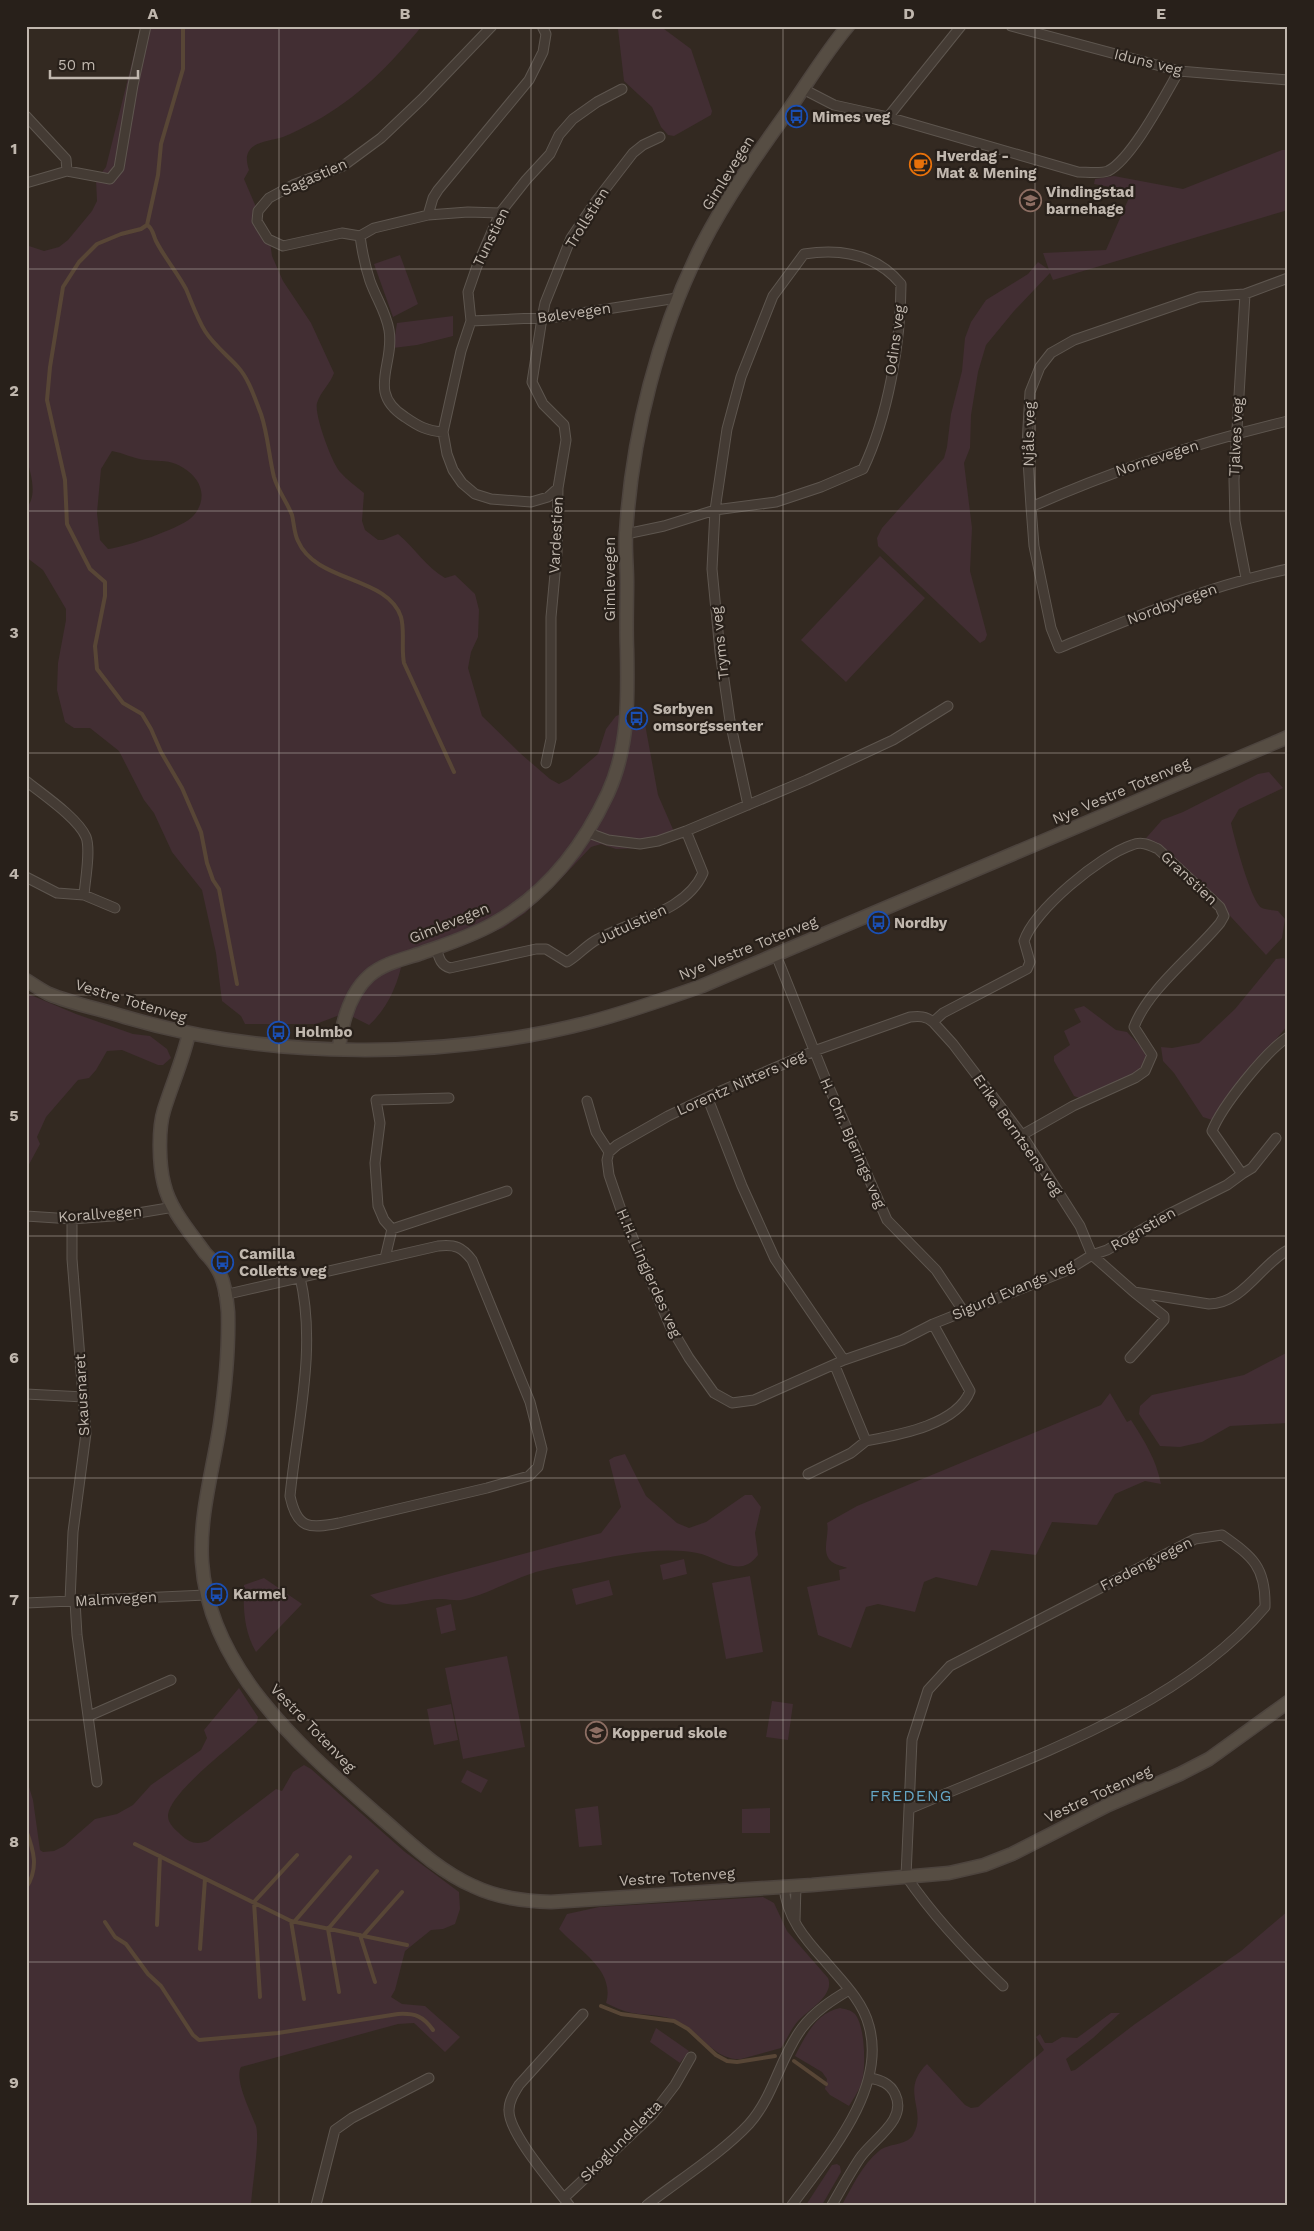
<svg xmlns="http://www.w3.org/2000/svg" width="1314" height="2231" viewBox="0 0 1314 2231" font-family="'Work Sans',sans-serif">
<style>
.green{fill:#422e33;fill-rule:evenodd}
.lines{fill:none;stroke-linecap:round;stroke-linejoin:round}
.stream{stroke:#584636;stroke-width:4}
.street-casing{stroke:#5e564f;stroke-width:11}
.secondary-casing{stroke:#4d443e;stroke-width:15}
.street{stroke:#443b34;stroke-width:9}
.secondary{stroke:#564d43;stroke-width:12}
.grid{fill:none;stroke:#c0b7ae;stroke-width:1;stroke-opacity:0.55}
.labels{text-anchor:middle;dominant-baseline:central;stroke-width:4.5;stroke-linejoin:round;paint-order:stroke}
.street-label{font-size:15px;fill:#c0b7ae;stroke:#28201a}
.poi-label{font-size:15px;font-weight:bold;fill:#c0b7ae;stroke:#28201a;text-anchor:start}
.neighbourhood-label{font-size:16px;letter-spacing:1px;fill:#65a6c5;stroke:#28201a}
.neatline{fill:none;stroke:#c0b7ae;stroke-width:2}
.grid-label{font-size:16px;text-anchor:middle;font-weight:bold;fill:#c0b7ae}
</style>
<rect width="100%" height="100%" fill="#332921"/>
<!-- green -->
<path class="green" d="M 141,26 L 422,26 C 390,65 358,98 314,122 C 304,127 293,133 283,137 C 274,140 261,141 254,146 C 245,152 246,161 249,170 L 244,179 L 256,207 L 257,218 L 269,235 L 272,256 L 283,281 L 311,323 L 334,373 C 330,384 321,391 317,403 C 314,415 332,463 340,472 C 347,480 356,486 364,493 L 362,521 L 365,530 L 378,540 L 383,540 L 398,534 C 415,548 426,567 445,578 L 455,575 L 475,594 L 479,610 L 478,637 L 471,652 L 468,668 L 482,716 L 521,754 L 550,779 L 559,784 L 569,779 L 598,754 L 606,729 L 616,716 L 621,714 L 632,714 L 645,724 L 658,795 L 675,834 L 669,842 L 643,848 L 616,849 L 601,844 L 591,847 L 557,883 L 525,913 L 503,928 L 467,942 L 403,959 C 398,984 388,1008 369,1025 L 345,1013 L 316,1024 L 245,1024 L 241,1016 L 222,1001 L 216,953 L 202,890 L 172,852 L 154,813 L 144,800 L 119,751 L 90,728 L 74,728 L 65,722 L 57,690 L 58,663 L 66,620 L 66,609 L 43,570 L 26,557 L 26,508 C 38,497 31,472 26,458 L 26,245 L 44,251 L 59,247 L 68,240 L 92,211 L 97,201 L 96,180 L 106,167 ZM 112,451 C 123,453 135,459 146,460 C 156,461 166,460 176,464 C 186,468 197,477 200,487 C 204,498 200,510 191,518 C 178,529 126,547 108,549 L 100,540 L 97,513 L 101,469 Z
M 630,26 L 660,26 L 691,49 L 712,111 L 711,115 L 674,136 L 668,135 L 661,127 L 652,107 L 624,81 L 618,29 Z
M 1282,150 L 1288,150 L 1288,210 L 1053,280 L 1050,273 L 1014,311 L 986,345 L 978,372 L 971,415 L 970,448 L 964,463 L 972,528 L 970,571 L 987,635 L 985,640 L 980,643 L 878,546 L 877,538 L 882,528 L 944,458 L 947,447 L 951,414 L 962,371 L 965,338 L 971,322 L 986,300 L 1028,274 L 1038,262 L 1049,270 L 1043,253 L 1106,250 L 1132,191 L 1094,184 L 1095,179 L 1114,176 L 1183,189 Z
M 400,255 L 418,304 L 393,317 L 374,264 Z
M 453,316 L 453,336 L 417,345 L 393,348 L 397,323 Z
M 880,556 L 925,598 L 846,682 L 801,640 Z
M 1269,772 L 1283,788 L 1239,809 L 1231,823 C 1234,837 1251,902 1262,908 C 1266,910 1274,910 1278,911 L 1285,919 L 1282,938 L 1266,955 L 1220,905 L 1196,883 L 1152,850 L 1140,845 L 1162,820 L 1183,812 L 1258,774 Z
M 1284,958 L 1288,963 L 1288,1025 L 1224,1101 L 1212,1120 L 1203,1117 L 1174,1073 L 1163,1061 L 1161,1047 L 1172,1048 L 1199,1043 L 1235,1009 L 1276,959 Z
M 26,993 L 76,1014 L 133,1034 L 150,1036 L 167,1049 L 171,1058 L 163,1065 L 158,1065 L 122,1050 L 107,1051 L 96,1070 L 89,1078 L 78,1080 L 46,1117 L 37,1137 L 40,1144 L 26,1170 Z
M 1084,1006 L 1116,1030 L 1127,1032 L 1146,1052 L 1147,1061 L 1139,1071 L 1082,1099 L 1074,1096 L 1054,1061 L 1054,1056 L 1070,1045 L 1064,1031 L 1081,1022 L 1074,1009 Z
M 1288,1352 L 1288,1423 L 1230,1426 L 1202,1442 L 1180,1447 L 1160,1446 L 1139,1414 L 1140,1406 L 1152,1395 L 1244,1375 Z
M 1110,1393 L 1127,1422 L 1131,1420 C 1145,1442 1156,1459 1161,1484 L 1145,1481 L 1115,1494 L 1097,1525 L 1052,1522 L 1036,1555 L 991,1550 L 977,1586 L 936,1577 L 924,1582 L 915,1612 L 878,1604 L 866,1607 L 851,1648 L 818,1635 L 807,1587 L 840,1580 L 839,1570 L 847,1568 C 843,1566 836,1565 832,1562 C 820,1553 830,1535 827,1523 L 857,1506 L 1101,1405 Z
M 625,1454 L 646,1496 L 677,1523 L 689,1528 L 706,1522 L 745,1495 L 752,1495 L 761,1507 L 755,1533 L 758,1555 C 739,1580 719,1557 697,1553 C 658,1546 618,1556 580,1563 C 566,1565 550,1568 536,1572 C 510,1580 487,1595 461,1600 C 454,1601 449,1599 442,1599 C 416,1598 393,1615 370,1595 L 601,1533 L 621,1507 L 609,1460 L 614,1457 Z
M 684,1559 L 687,1574 L 663,1580 L 660,1565 Z
M 750,1576 L 763,1652 L 726,1659 L 712,1583 Z
M 264,1578 L 302,1604 L 256,1652 C 244,1631 243,1609 244,1585 Z
M 609,1580 L 613,1595 L 576,1605 L 572,1589 Z
M 451,1604 L 456,1630 L 441,1634 L 436,1608 Z
M 507,1656 L 525,1747 L 463,1759 L 445,1668 Z
M 239,1688 L 258,1717 L 257,1722 C 239,1742 169,1791 168,1816 C 168,1824 176,1830 181,1835 C 190,1843 196,1845 208,1841 L 276,1789 L 282,1791 L 293,1772 L 304,1765 L 311,1769 L 405,1852 L 459,1892 L 460,1909 L 455,1924 L 443,1929 L 431,1930 L 405,1951 L 395,1990 L 391,1997 L 402,2004 L 425,2006 L 460,2037 L 445,2052 L 414,2023 L 398,2024 L 241,2067 C 234,2080 251,2112 256,2126 C 260,2140 252,2187 251,2205 L 26,2205 L 26,1777 L 33,1800 L 40,1850 L 43,1852 L 54,1851 L 64,1846 L 95,1819 L 117,1814 L 133,1805 L 151,1785 L 201,1750 L 207,1738 L 204,1730 Z
M 772,1701 L 793,1704 L 788,1740 L 766,1737 Z
M 451,1704 L 458,1740 L 434,1745 L 427,1709 Z
M 467,1770 L 488,1780 L 481,1793 L 461,1782 Z
M 598,1806 L 602,1845 L 579,1847 L 575,1809 Z
M 770,1808 L 770,1833 L 742,1833 L 742,1809 Z
M 763,1897 L 774,1903 L 787,1931 L 828,1978 C 835,1995 808,2010 798,2021 C 791,2029 787,2039 781,2048 L 741,2059 C 716,2061 701,2034 681,2023 C 665,2014 649,2016 632,2013 C 622,2011 614,2007 606,2003 C 616,1970 577,1949 559,1929 L 567,1914 L 599,1907 Z
M 1288,1911 L 1288,2205 L 842,2205 C 852,2187 862,2165 879,2151 C 888,2143 906,2146 913,2135 C 928,2110 899,2091 927,2064 L 965,2105 L 971,2108 L 978,2107 L 1044,2050 L 1036,2037 L 1040,2034 L 1045,2043 L 1052,2043 L 1062,2037 L 1077,2038 L 1111,2013 L 1120,2013 L 1093,2038 L 1066,2059 L 1071,2071 L 1075,2070 L 1135,2024 L 1241,1951 Z
M 840,2008 C 845,2009 851,2010 855,2014 C 865,2026 866,2066 862,2081 C 860,2089 854,2098 849,2106 L 830,2095 L 825,2089 L 827,2079 L 822,2072 L 795,2056 C 806,2035 816,2013 840,2008 Z
M 656,2028 L 689,2051 L 680,2063 L 650,2042 Z
M 837,2164 L 840,2166 L 841,2172 L 822,2205 L 806,2205 L 832,2165 Z"/>
<g class="lines">
<!-- stream -->
<path class="stream" d="M 183,26 L 183,69 L 161,144 L 158,175 L 147,225 L 141,229 L 121,234 L 97,244 L 79,262 L 63,287 L 50,367 L 47,400 L 65,480 L 67,524 L 90,569 L 105,582 L 105,596 L 95,646 L 97,669 L 123,703 L 142,714 L 151,729 L 161,752 L 182,788 L 201,832 L 207,863 L 213,880 L 219,889 L 237,984
M 147,225 C 153,228 153,235 156,241 C 164,257 177,272 186,289 C 192,303 197,318 205,331 C 213,344 227,355 238,367 C 249,379 255,399 261,414 C 268,435 269,457 274,477 C 278,491 287,502 292,515 C 294,523 294,533 298,541 C 316,583 388,576 401,617 C 405,631 401,648 404,663 L 454,772
M 26,1830 C 34,1851 39,1868 26,1888
M 135,1844 L 291,1921 L 407,1945
M 291,1921 L 304,1999
M 105,1922 L 115,1937 L 126,1944 L 148,1974 L 161,1986 L 193,2035 L 199,2040 L 278,2033 L 398,2014 C 415,2013 423,2016 433,2030
M 294,1922 L 350,1857
M 157,1925 L 160,1856
M 360,1935 L 375,1982
M 363,1936 L 402,1892
M 200,1949 L 205,1879
M 339,1992 L 328,1929 L 377,1871
M 260,1997 L 254,1902 L 297,1855
M 601,2006 L 621,2014 L 674,2021 L 688,2029 L 716,2055 L 727,2061 L 737,2062 L 775,2056
M 794,2061 L 826,2084"/>
<defs>
<path id="street" d="M 492,26 L 422,99 L 381,138 L 343,166 L 293,185 L 269,198 L 258,211 L 257,221 L 268,239 L 283,246 L 342,233 L 360,236 L 374,228 L 428,215 L 468,212 L 500,213
M 1011,26 L 1179,71 L 1288,80
M 803,89 L 834,105 L 888,117 L 1078,172 C 1086,172 1101,174 1108,171 C 1132,159 1165,95 1179,71
M 26,116 L 66,159 L 67,171
M 888,117 L 961,26
M 26,183 L 67,171 L 110,179 L 119,168 L 133,85 L 146,26
M 428,215 L 433,198 L 438,190 L 529,80 L 543,52 L 546,34 L 542,26
M 360,236 C 362,251 365,266 370,281 C 376,298 386,312 389,330 C 395,365 366,392 405,417 C 418,426 427,431 443,432
M 1288,278 L 1245,294 L 1199,297 L 1074,340 L 1051,353 L 1040,367 L 1030,392 L 1027,445 L 1031,507 L 1034,546 L 1051,628 L 1059,648 C 1137,616 1205,587 1288,569
M 1245,294 L 1234,480 L 1235,521 L 1246,578
M 471,321 L 556,317 L 677,298
M 558,488 L 548,497 L 531,502 L 491,499 L 475,494 L 462,483 L 453,470 L 447,454 L 443,432 L 461,351 L 471,321 L 468,292 L 477,266 L 500,213 L 526,180 L 550,154 L 559,135 L 573,119 L 597,102 L 622,89
M 1031,507 C 1114,470 1199,442 1288,421
M 626,534 L 664,526 L 715,510 L 776,502 L 821,487 L 863,469 C 888,417 901,341 901,284 C 876,254 842,248 804,254 L 773,296 L 741,377 L 727,429 L 715,510 L 712,569 L 720,652 L 730,721 L 748,805
M 546,763 L 551,739 L 551,617 L 557,552 L 558,488 L 566,440 L 564,425 L 543,404 L 532,382 L 542,318 L 545,303 L 571,238 L 596,201 L 633,153 L 643,145 L 660,137
M 26,781 C 42,794 78,818 86,837 C 91,850 85,881 84,895
M 586,832 L 608,840 L 640,844 L 658,841 L 686,831 L 807,780 L 893,740 L 948,706
M 26,877 L 57,893 L 84,895 L 115,908
M 436,948 C 439,957 440,965 450,968 L 536,949 L 546,949 L 567,962 C 578,956 586,945 598,939 C 632,920 686,912 703,873 L 686,831
M 776,955 L 828,1085 L 887,1220 L 936,1270 L 964,1312
M 933,1022 L 943,1013 L 1027,969 L 1030,962 L 1024,941 C 1034,910 1101,855 1132,845 C 1142,841 1149,845 1158,849 L 1220,907 L 1224,916 L 1220,923 C 1194,955 1148,989 1134,1027 L 1152,1055 L 1145,1071 L 1135,1078 L 1073,1106 L 1022,1135
M 708,1099 L 742,1186 L 775,1259 L 844,1360
M 587,1101 L 596,1132 L 609,1152 L 617,1145 L 668,1116 L 723,1090 L 814,1051 L 910,1017 C 919,1016 926,1016 933,1022 L 953,1044 L 1022,1135 L 1080,1226 L 1092,1255 L 1134,1292 L 1209,1304 C 1243,1304 1261,1264 1288,1250
M 609,1152 L 607,1160 L 609,1175 L 621,1210 L 670,1326 L 689,1358 L 714,1393 L 732,1403 L 754,1400 L 844,1360 L 902,1340 L 933,1324 L 1068,1270 L 1092,1255 L 1107,1250 L 1167,1215 L 1227,1185 L 1242,1174 L 1212,1131 C 1222,1106 1265,1052 1288,1037
M 1242,1174 L 1252,1168 L 1276,1138
M 26,1216 L 72,1219 L 126,1215 L 174,1207
M 392,1229 L 507,1191
M 385,1258 L 392,1229 L 384,1220 L 378,1206 L 375,1163 L 380,1123 L 376,1100 L 449,1098
M 224,1295 L 438,1246 C 455,1244 462,1247 472,1260 L 530,1402 L 542,1449 L 538,1467 L 529,1476 L 487,1488 L 339,1523 C 309,1529 297,1529 290,1496 C 297,1424 317,1349 300,1277
M 1130,1358 L 1164,1320 L 1164,1316 L 1135,1293
M 835,1366 L 866,1441 C 898,1435 957,1425 970,1391 L 933,1324
M 26,1394 L 84,1397
M 808,1474 L 851,1453 L 866,1441
M 70,1601 L 73,1532 L 86,1433 L 72,1259 L 72,1219
M 75,1601 L 77,1635 L 97,1782
M 26,1603 L 206,1595
M 89,1716 L 171,1680
M 909,1809 C 1028,1758 1180,1708 1265,1607 C 1266,1567 1253,1557 1222,1535 L 1195,1539 L 950,1666 L 928,1690 L 912,1740 L 906,1876 C 933,1916 968,1953 1003,1986
M 784,1886 C 786,1917 805,1939 825,1961 C 841,1980 863,2001 869,2026 C 887,2090 827,2157 792,2205
M 795,1921 L 796,1885
M 564,2198 L 652,2115 L 675,2085 L 691,2057
M 316,2205 L 335,2130 L 352,2118 L 429,2078
M 569,2205 C 554,2185 508,2133 509,2110 C 509,2101 514,2093 519,2085 L 583,2014
M 647,2205 C 679,2180 722,2153 749,2124 C 774,2096 780,2057 802,2028 C 815,2011 832,2000 849,1990
M 832,2205 C 841,2189 850,2173 860,2158 C 873,2139 908,2120 895,2094 C 890,2083 880,2080 870,2078"/>
<path id="secondary" d="M 26,980 C 34,985 41,990 49,994 C 73,1004 100,1009 125,1017 C 270,1060 444,1060 590,1022 C 628,1012 665,999 702,986 L 1288,737
M 189,1033 C 183,1060 172,1084 164,1110 C 158,1129 159,1165 164,1184 C 170,1210 190,1232 205,1253 C 210,1258 215,1264 218,1270 C 224,1280 227,1300 228,1312 C 229,1347 225,1389 220,1424 C 213,1470 199,1516 202,1562 C 209,1670 303,1749 379,1816 C 408,1841 437,1870 473,1886 C 498,1898 524,1901 551,1902 L 812,1885 L 949,1873 L 984,1865 L 1012,1854 L 1108,1805 L 1180,1774 L 1209,1759 L 1288,1702
M 339,1048 C 342,1023 349,994 369,976 C 382,964 403,959 419,954 C 444,945 470,937 493,924 C 545,895 583,847 608,793 C 629,747 628,699 627,649 C 626,627 627,604 627,582 C 627,566 625,549 626,533 C 632,435 658,332 702,245 C 726,198 758,153 788,111 C 808,82 826,52 848,26"/>
</defs>
<!-- street casing -->
<use href="#street" class="street-casing"/>
<!-- secondary casing -->
<use href="#secondary" class="secondary-casing"/>
<!-- street -->
<use href="#street" class="street"/>
<!-- secondary -->
<use href="#secondary" class="secondary"/>
</g>
<!-- grid -->
<path class="grid" d="M 279,26 L 279,2205M 531,26 L 531,2205M 783,26 L 783,2205M 1035,26 L 1035,2205M 26,269 L 1288,269M 26,511 L 1288,511M 26,753 L 1288,753M 26,995 L 1288,995M 26,1236 L 1288,1236M 26,1478 L 1288,1478M 26,1720 L 1288,1720M 26,1962 L 1288,1962"/>
<!-- icons -->
<defs>
<symbol id="bus-ring" viewBox="-11 -11 22 22"><circle r="9.5" fill="#28201a" stroke="#1a4fb4" stroke-width="1.5"/><path d="M-5-6H5V4H4V6H2V4H-2V6H-4V4H-5ZM-3.5-4V0h7V-4ZM-3.5 1.2v1.5H-2V1.2ZM2 1.2v1.5H3.5V1.2Z" fill="#1a4fb4"/></symbol>
<symbol id="cafe-ring" viewBox="-11 -11 22 22"><circle r="9.5" fill="#28201a" stroke="#e8710a" stroke-width="1.5"/><path d="M-5.5-4.5H6V0H3Q3 3.5 0 3.5H-2.5Q-5.5 3.5-5.5 0ZM3-3.2v2h1.7v-2ZM-6 4.5H4V6H-6Z" fill="#e8710a"/></symbol>
<symbol id="school-ring" viewBox="-11 -11 22 22"><circle r="9.5" fill="#28201a" stroke="#8d6e63" stroke-width="1.5"/><path d="M0-5L7-2L0 1L-7-2ZM-4 1L0 2.5L4 1V4Q0 6-4 4Z" fill="#8d6e63"/></symbol>
</defs>
<g fill-rule="evenodd">
<use href="#bus-ring" x="784" y="104" width="25" height="25"/>
<use href="#cafe-ring" x="908" y="152" width="25" height="25"/>
<use href="#school-ring" x="1018" y="188" width="25" height="25"/>
<use href="#bus-ring" x="624" y="706" width="25" height="25"/>
<use href="#bus-ring" x="866" y="910" width="25" height="25"/>
<use href="#bus-ring" x="266" y="1020" width="25" height="25"/>
<use href="#bus-ring" x="210" y="1250" width="25" height="25"/>
<use href="#bus-ring" x="204" y="1582" width="25" height="25"/>
<use href="#school-ring" x="584" y="1720" width="25" height="25"/>
</g>
<g class="labels">
<!-- street labels -->
<g class="street-label">
<text transform="translate(1148 62) rotate(14)">Iduns veg</text>
<text transform="translate(728 173) rotate(-58)">Gimlevegen</text>
<text transform="translate(314 177) rotate(-24)">Sagastien</text>
<text transform="translate(587 218) rotate(-58)">Trollstien</text>
<text transform="translate(491 237) rotate(-64)">Tunstien</text>
<text transform="translate(574 313) rotate(-8)">Bølevegen</text>
<text transform="translate(895 340) rotate(-82)">Odins veg</text>
<text transform="translate(1029 434) rotate(-89)">Njåls veg</text>
<text transform="translate(1236 437) rotate(-87)">Tjalves veg</text>
<text transform="translate(1157 458) rotate(-18)">Nornevegen</text>
<text transform="translate(556 535) rotate(-87)">Vardestien</text>
<text transform="translate(610 579) rotate(-90)">Gimlevegen</text>
<text transform="translate(1172 604) rotate(-20)">Nordbyvegen</text>
<text transform="translate(720 643) rotate(-96)">Tryms veg</text>
<text transform="translate(1121 791) rotate(-23)">Nye Vestre Totenveg</text>
<text transform="translate(1189 878) rotate(43)">Granstien</text>
<text transform="translate(449 923) rotate(-22)">Gimlevegen</text>
<text transform="translate(632 924) rotate(-25)">Jutulstien</text>
<text transform="translate(748 948) rotate(-22)">Nye Vestre Totenveg</text>
<text transform="translate(131 1001) rotate(17)">Vestre Totenveg</text>
<text transform="translate(741 1083) rotate(-24)">Lorentz Nitters veg</text>
<text transform="translate(1018 1135) rotate(55)">Erika Berntsens veg</text>
<text transform="translate(853 1143) rotate(66)">H. Chr. Bjerings veg</text>
<text transform="translate(100 1214) rotate(-4)">Korallvegen</text>
<text transform="translate(1143 1229) rotate(-30)">Rognstien</text>
<text transform="translate(649 1273) rotate(66)">H.H. Lingjerdes veg</text>
<text transform="translate(1013 1290) rotate(-23)">Sigurd Evangs veg</text>
<text transform="translate(82 1395) rotate(-93)">Skausnaret</text>
<text transform="translate(1146 1564) rotate(-27)">Fredengvegen</text>
<text transform="translate(116 1599) rotate(-3)">Malmvegen</text>
<text transform="translate(313 1728) rotate(46)">Vestre Totenveg</text>
<text transform="translate(1098 1794) rotate(-25)">Vestre Totenveg</text>
<text transform="translate(677 1877) rotate(-4)">Vestre Totenveg</text>
<text transform="translate(621 2141) rotate(-45)">Skoglundsletta</text>
</g>
<!-- poi labels -->
<g class="poi-label">
<text x="812" y="117">Mimes veg</text>
<text x="936" y="156">Hverdag -<tspan x="936" dy="17">Mat &amp; Mening</tspan></text>
<text x="1046" y="192">Vindingstad<tspan x="1046" dy="17">barnehage</tspan></text>
<text x="653" y="709">Sørbyen<tspan x="653" dy="17">omsorgssenter</tspan></text>
<text x="894" y="923">Nordby</text>
<text x="295" y="1032">Holmbo</text>
<text x="239" y="1254">Camilla<tspan x="239" dy="17">Colletts veg</tspan></text>
<text x="233" y="1594">Karmel</text>
<text x="612" y="1733">Kopperud skole</text>
</g>
<!-- neighbourhood labels -->
<g class="neighbourhood-label">
<text x="911" y="1795">FREDENG</text>
</g>
</g>
<!-- border -->
<rect width="1314" height="2231" fill="none" stroke="#28201a" stroke-width="55"/>
<!-- scale -->
<path d="M50 70v8h88v-8" fill="none" stroke="#c0b7ae" stroke-width="2.5"/>
<text x="58" y="70" font-size="15" fill="#c0b7ae" stroke="#28201a" stroke-width="4" paint-order="stroke">50 m</text>
<rect x="28" y="28" width="1258" height="2176" class="neatline"/>
<g class="grid-label">
<text x="153" y="19">A</text>
<text x="405" y="19">B</text>
<text x="657" y="19">C</text>
<text x="909" y="19">D</text>
<text x="1161" y="19">E</text>
<text x="14" y="154">1</text>
<text x="14" y="396">2</text>
<text x="14" y="638">3</text>
<text x="14" y="879">4</text>
<text x="14" y="1121">5</text>
<text x="14" y="1363">6</text>
<text x="14" y="1605">7</text>
<text x="14" y="1847">8</text>
<text x="14" y="2088">9</text>
</g>
</svg>
